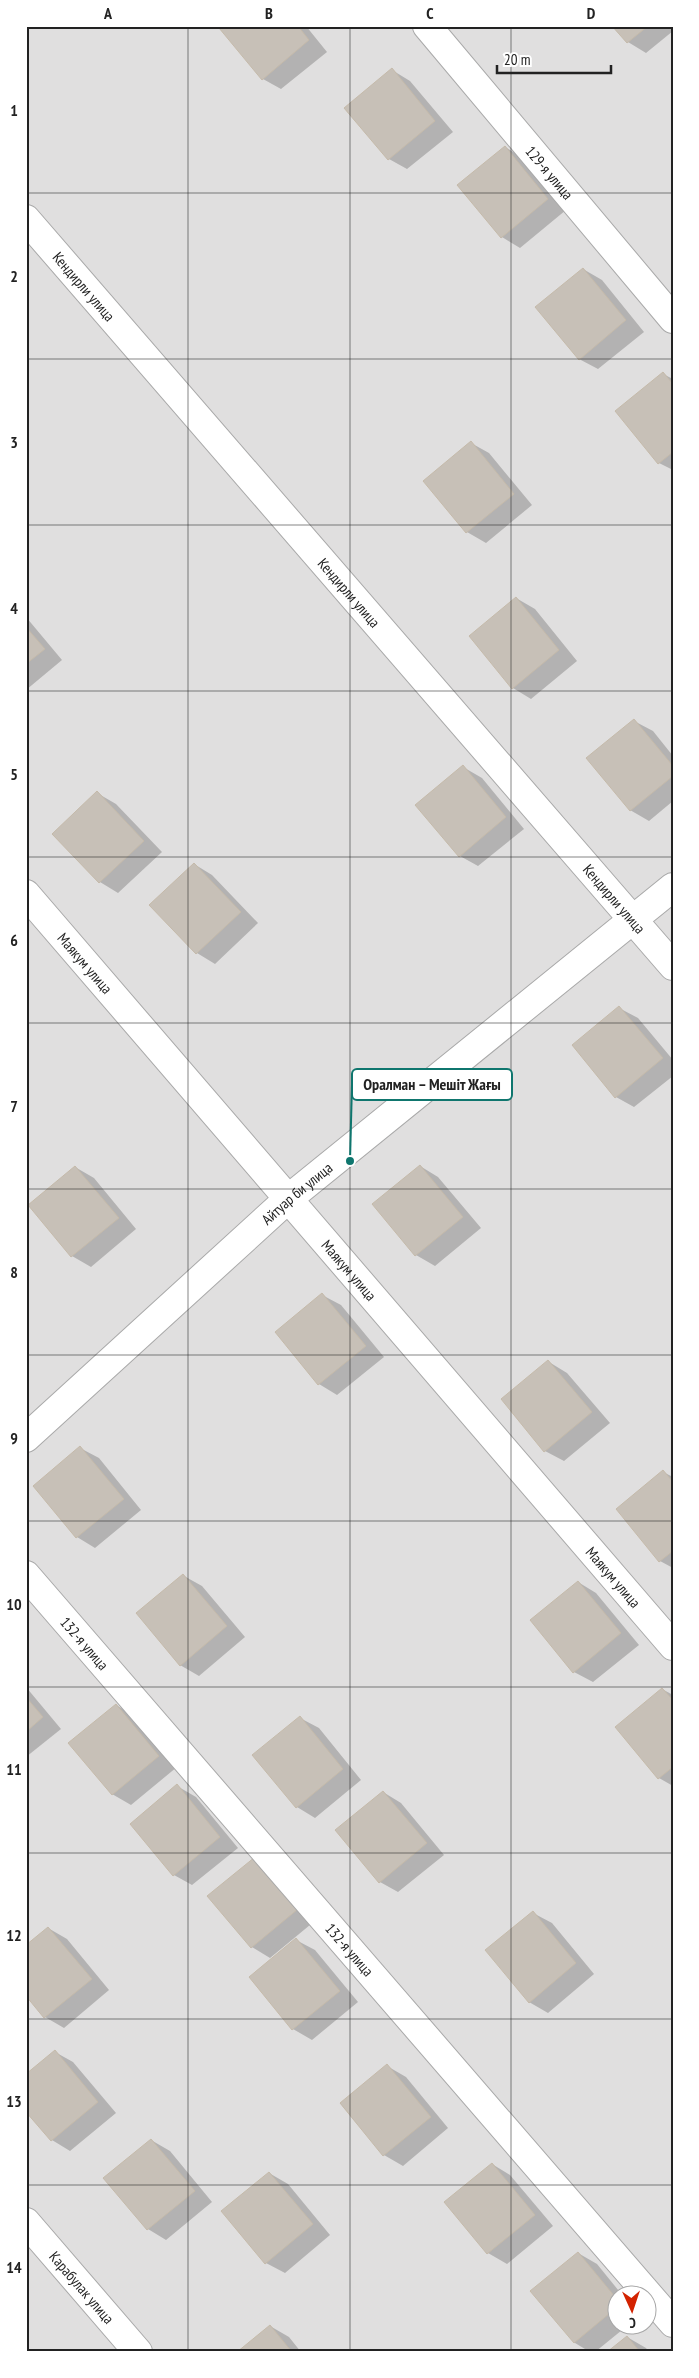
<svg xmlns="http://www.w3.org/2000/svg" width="699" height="2378" viewBox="0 0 699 2378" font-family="'PT Sans Narrow',sans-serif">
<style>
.residential{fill:#e0dfdf;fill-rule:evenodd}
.shadow{fill:#0003}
.building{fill:#c7c0b7;stroke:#c5baaa}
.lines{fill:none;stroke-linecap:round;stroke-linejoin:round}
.minor-casing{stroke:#a9a9a9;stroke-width:30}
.minor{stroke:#fff;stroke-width:28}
.grid{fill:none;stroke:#222;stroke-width:1;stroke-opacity:0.55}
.labels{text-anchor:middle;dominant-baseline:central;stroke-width:4.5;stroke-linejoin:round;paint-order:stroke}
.street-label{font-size:15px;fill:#222;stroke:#fff}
.leader{fill:none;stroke:#0f766e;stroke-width:2}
.callout-dot{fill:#0f766e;stroke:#fff;stroke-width:2}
.callout{fill:#fff;stroke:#0f766e;stroke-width:2}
.callout-label{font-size:16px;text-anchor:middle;font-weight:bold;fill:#222}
.neatline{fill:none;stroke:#222;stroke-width:2}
.grid-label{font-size:16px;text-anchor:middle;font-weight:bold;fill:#222}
</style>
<rect width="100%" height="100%" fill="#f2f0e8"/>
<!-- residential -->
<path class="residential" d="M 26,26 L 673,26 L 673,2352 L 26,2352 ZM 616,2296 L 646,2296 L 646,2326 L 616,2326 Z"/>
<!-- shadow -->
<path class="shadow" d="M 222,26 L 306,26 L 327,52 L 281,89 L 263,79 Z
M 614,26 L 673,26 L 673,31 L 646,53 L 628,42 Z
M 392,70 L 410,81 L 453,132 L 407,169 L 389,159 Z
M 505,147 L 523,158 L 566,210 L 520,248 L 502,237 Z
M 583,269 L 602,280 L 644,332 L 598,369 L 579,359 Z
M 663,374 L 673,379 L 673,470 L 659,463 Z
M 471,443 L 489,453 L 532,505 L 486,543 L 467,532 L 425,481 Z
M 516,598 L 535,609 L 577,661 L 531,699 L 513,688 Z
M 26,617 L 62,660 L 26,690 Z
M 634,721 L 653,731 L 673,756 L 673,801 L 649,821 L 630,810 Z
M 463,767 L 482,778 L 524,829 L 478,866 L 460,856 Z
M 97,793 L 116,804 L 162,852 L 118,893 L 100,882 Z
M 194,864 L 212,875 L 258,923 L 215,964 L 197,953 L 151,905 Z
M 619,1008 L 638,1018 L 673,1060 L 673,1076 L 634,1107 L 616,1097 Z
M 420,1166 L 438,1177 L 481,1228 L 435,1266 L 416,1255 Z
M 75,1167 L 94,1178 L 136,1229 L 91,1267 L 72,1256 Z
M 322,1295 L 341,1305 L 384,1357 L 337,1395 L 319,1384 Z
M 549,1362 L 567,1373 L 610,1423 L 564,1461 L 545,1451 Z
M 80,1448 L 99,1458 L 141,1510 L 95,1548 L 77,1537 Z
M 663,1472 L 673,1477 L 673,1568 L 660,1561 Z
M 184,1576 L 202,1586 L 245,1637 L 199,1676 L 180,1665 Z
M 578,1582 L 596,1593 L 639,1645 L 593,1682 L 574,1672 Z
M 26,1687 L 61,1729 L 26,1757 Z
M 662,1689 L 673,1695 L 673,1786 L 659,1778 Z
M 116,1705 L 135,1716 L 177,1767 L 131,1805 L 112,1794 Z
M 300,1718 L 319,1728 L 361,1780 L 315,1818 L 297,1807 Z
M 177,1786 L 196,1797 L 238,1848 L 192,1885 L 174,1875 Z
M 383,1792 L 401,1803 L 444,1855 L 398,1892 L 380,1882 Z
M 274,1869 L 316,1920 L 270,1958 L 252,1947 Z
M 533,1913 L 552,1923 L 594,1974 L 548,2013 L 529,2002 Z
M 48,1928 L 67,1939 L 109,1990 L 64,2028 L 45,2017 L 26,1995 Z
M 296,1940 L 315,1950 L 358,2002 L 312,2040 L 293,2029 L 251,1977 Z
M 55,2052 L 73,2062 L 116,2113 L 70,2151 L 52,2140 Z
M 387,2066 L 406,2077 L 448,2128 L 403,2166 L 384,2155 L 341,2104 Z
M 151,2140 L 170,2151 L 212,2202 L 166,2240 L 148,2229 Z
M 492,2164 L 510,2175 L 553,2226 L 507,2264 L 488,2253 L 446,2202 Z
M 269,2173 L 288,2184 L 330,2235 L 285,2273 L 266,2263 Z
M 578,2253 L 597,2264 L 623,2296 L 616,2296 L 616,2326 L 627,2326 L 595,2352 L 590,2352 L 575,2343 Z
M 270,2326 L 289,2337 L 301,2352 L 239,2352 Z
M 627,2337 L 646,2348 L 649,2352 L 609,2352 Z"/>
<!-- building -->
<path class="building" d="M 220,26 L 298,26 L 309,40 L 262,80 L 219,28 Z
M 612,26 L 648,26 L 627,43 Z
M 392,68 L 435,121 L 388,160 L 344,108 Z
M 505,146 L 548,199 L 501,238 L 457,185 Z
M 583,268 L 626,320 L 579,360 L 535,307 Z
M 663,372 L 673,384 L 673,452 L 658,464 L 615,411 Z
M 471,441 L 514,494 L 466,533 L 423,481 Z
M 516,597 L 559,650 L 512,689 L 469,636 Z
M 26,627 L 45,649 L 26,664 Z
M 634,719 L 673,766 L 673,776 L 630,811 L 586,758 Z
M 463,765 L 506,817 L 459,857 L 415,805 Z
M 97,791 L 144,841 L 99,883 L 52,834 Z
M 194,863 L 241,912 L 196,954 L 149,905 Z
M 619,1006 L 663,1058 L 615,1098 L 572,1045 Z
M 420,1165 L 463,1217 L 415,1256 L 372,1204 Z
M 75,1166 L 119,1218 L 71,1257 L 28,1205 Z
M 322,1293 L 366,1346 L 318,1385 L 275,1332 Z
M 548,1360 L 592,1412 L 544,1452 L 501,1399 Z
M 80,1446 L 124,1499 L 76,1538 L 33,1486 Z
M 663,1470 L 673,1482 L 673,1551 L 659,1562 L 616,1509 Z
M 183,1574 L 227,1626 L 180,1666 L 136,1613 Z
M 578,1581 L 621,1633 L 573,1673 L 530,1620 Z
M 662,1688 L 673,1700 L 673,1767 L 658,1779 L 615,1727 Z
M 26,1697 L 43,1717 L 26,1732 Z
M 116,1704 L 159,1756 L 112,1795 L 68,1743 Z
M 300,1716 L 343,1769 L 296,1808 L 252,1755 Z
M 177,1784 L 220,1837 L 173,1876 L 130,1824 Z
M 383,1791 L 427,1843 L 379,1883 L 335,1830 Z
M 255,1857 L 298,1909 L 251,1948 L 207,1896 Z
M 533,1911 L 576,1963 L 529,2003 L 485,1950 Z
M 48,1927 L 92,1979 L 44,2018 L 26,1996 L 26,1945 Z
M 296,1938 L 340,1991 L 292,2030 L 249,1977 Z
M 55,2050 L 98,2102 L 51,2141 L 26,2112 L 26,2074 Z
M 387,2064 L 431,2117 L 383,2156 L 340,2103 Z
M 151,2139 L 195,2191 L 147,2230 L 103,2178 Z
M 492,2163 L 535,2215 L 487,2254 L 444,2202 Z
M 269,2172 L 313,2224 L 265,2264 L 221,2211 Z
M 578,2252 L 616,2298 L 616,2308 L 574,2343 L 530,2291 Z
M 270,2325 L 292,2352 L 237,2352 Z
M 627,2336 L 640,2352 L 607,2352 Z"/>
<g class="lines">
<defs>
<g id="minor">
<path id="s1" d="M 427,26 L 673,319"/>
<path id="s2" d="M 26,219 L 673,966"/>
<path id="s3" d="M 26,894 L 673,1646"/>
<path id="s4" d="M 26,1438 L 288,1199 L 673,887"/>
<path id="s5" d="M 26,1575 L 673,2323"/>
<path id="s6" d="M 26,2222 L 138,2352"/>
</g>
</defs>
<!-- minor casing -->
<use href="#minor" class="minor-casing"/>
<!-- minor -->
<use href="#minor" class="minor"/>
</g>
<!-- grid -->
<path class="grid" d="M 188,26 L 188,2352M 350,26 L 350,2352M 511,26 L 511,2352M 26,193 L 673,193M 26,359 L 673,359M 26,525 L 673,525M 26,691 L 673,691M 26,857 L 673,857M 26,1023 L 673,1023M 26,1189 L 673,1189M 26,1355 L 673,1355M 26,1521 L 673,1521M 26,1687 L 673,1687M 26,1853 L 673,1853M 26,2019 L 673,2019M 26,2185 L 673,2185"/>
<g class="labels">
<!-- street labels -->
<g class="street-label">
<text stroke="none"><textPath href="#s1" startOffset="191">129-я улица</textPath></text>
<text stroke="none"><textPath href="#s2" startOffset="89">Кендирли улица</textPath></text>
<text stroke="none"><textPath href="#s2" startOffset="494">Кендирли улица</textPath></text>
<text stroke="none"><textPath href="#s2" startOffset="899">Кендирли улица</textPath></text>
<text stroke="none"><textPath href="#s3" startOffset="91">Маякум улица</textPath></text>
<text stroke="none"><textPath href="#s4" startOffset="365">Айтуар би улица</textPath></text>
<text stroke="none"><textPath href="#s3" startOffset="496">Маякум улица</textPath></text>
<text stroke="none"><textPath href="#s3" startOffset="901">Маякум улица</textPath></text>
<text stroke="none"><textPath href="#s5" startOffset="90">132-я улица</textPath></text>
<text stroke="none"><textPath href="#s5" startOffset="495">132-я улица</textPath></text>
<text stroke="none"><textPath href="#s6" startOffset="86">Карабулак улица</textPath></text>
</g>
</g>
<!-- callouts -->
<path class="leader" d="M350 1161L352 1084"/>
<circle class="callout-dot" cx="350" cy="1161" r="5"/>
<rect class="callout" x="352" y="1069" width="160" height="31" rx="5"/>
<g class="callout-label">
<text x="432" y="1090">Оралман – Мешіт Жағы</text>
</g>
<!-- border -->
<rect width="699" height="2378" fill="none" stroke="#ffffff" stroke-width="55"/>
<!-- north arrow -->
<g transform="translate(632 2310) rotate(177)"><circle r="24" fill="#ffffff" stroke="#a7a7a7"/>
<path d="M0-4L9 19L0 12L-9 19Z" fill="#d32200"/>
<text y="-8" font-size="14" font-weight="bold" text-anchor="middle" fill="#222222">С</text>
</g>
<!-- scale -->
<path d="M497 65v8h114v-8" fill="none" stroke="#222222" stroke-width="2.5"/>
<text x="504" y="65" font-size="15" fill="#222222" stroke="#ffffff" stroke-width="4" paint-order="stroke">20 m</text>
<rect x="28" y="28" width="644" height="2322" class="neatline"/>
<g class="grid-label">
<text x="108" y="19">A</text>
<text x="269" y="19">B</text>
<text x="430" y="19">C</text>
<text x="591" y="19">D</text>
<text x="14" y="116">1</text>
<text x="14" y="282">2</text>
<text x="14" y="448">3</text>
<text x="14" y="614">4</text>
<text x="14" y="780">5</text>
<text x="14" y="946">6</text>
<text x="14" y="1112">7</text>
<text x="14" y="1278">8</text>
<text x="14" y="1444">9</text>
<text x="14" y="1610">10</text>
<text x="14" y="1775">11</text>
<text x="14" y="1941">12</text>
<text x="14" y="2107">13</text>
<text x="14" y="2273">14</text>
</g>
</svg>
